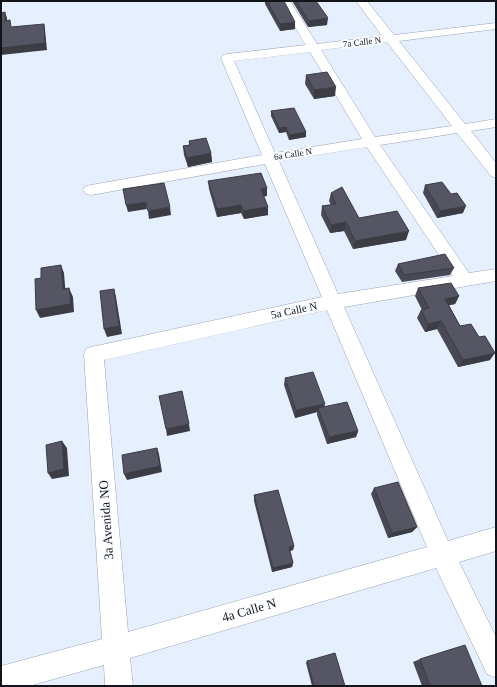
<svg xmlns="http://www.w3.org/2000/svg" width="497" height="687" viewBox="0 0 497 687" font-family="Georgia,serif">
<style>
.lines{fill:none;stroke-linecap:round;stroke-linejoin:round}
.street-casing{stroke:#9aa4b2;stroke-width:1}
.street{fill:#fff;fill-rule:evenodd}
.wall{fill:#494955}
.shaded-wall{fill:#3c3c45}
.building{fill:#555563;stroke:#3c3c45}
.labels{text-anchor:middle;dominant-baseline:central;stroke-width:4;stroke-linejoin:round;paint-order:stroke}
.far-street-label{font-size:9px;fill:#11151a;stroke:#fafcff}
.street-label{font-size:11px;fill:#11151a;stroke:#fafcff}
.near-street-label{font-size:13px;fill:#11151a;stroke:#fafcff}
</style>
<rect width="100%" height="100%" fill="#e5effe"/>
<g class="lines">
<defs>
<path id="street" d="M 280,1 L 290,1 L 317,44 L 382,36 L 356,1 L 367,1 L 394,35 L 496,23 L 496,29 L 399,41 L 465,124 L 496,119 L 496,127 L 471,131 L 496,163 L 496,178 L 491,176 L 457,133 L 380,145 L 469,273 L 496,269 L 496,281 L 344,307 L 448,541 L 496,527 L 496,551 L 459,562 L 496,637 L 496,678 L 487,674 L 436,568 L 130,658 L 133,686 L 105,686 L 104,665 L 29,686 L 1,686 L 1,666 L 102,639 L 84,354 L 87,348 L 322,297 L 265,164 L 91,195 L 86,194 L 83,190 L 86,186 L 91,185 L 262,155 L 221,58 L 223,55 L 227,54 L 306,45 ZM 387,42 L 452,126 L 375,137 L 321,50 ZM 310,52 L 362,139 L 275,153 L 234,61 ZM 367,147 L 453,276 L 338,294 L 279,161 ZM 327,310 L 427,547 L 128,632 L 104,360 Z"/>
</defs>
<!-- street casing -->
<use href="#street" class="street-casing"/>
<!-- street -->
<use href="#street" class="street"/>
</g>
<!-- wall -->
<path class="wall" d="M 265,1 L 267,1 L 295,29 L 280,31 L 265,4 Z
M 292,1 L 316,1 L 327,25 L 308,27 Z
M 306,75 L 335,96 L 314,99 L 305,84 Z
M 271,111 L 306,137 L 289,140 L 286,132 L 279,133 L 271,116 Z
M 189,141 L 211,153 L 212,162 L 188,167 L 184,155 L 183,146 L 189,145 Z
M 208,181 L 267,196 L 264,196 L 268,215 L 244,219 L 241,213 L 217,217 L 209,189 Z
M 425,185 L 451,194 L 463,213 L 437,218 L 423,193 Z
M 331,193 L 359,218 L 406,240 L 353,249 L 344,231 L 330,233 L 321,215 L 322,206 L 331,205 L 329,201 Z
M 398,264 L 454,268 L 450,275 L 402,282 L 395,271 Z
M 418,288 L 459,296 L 455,304 L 449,305 L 460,326 L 490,360 L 458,367 L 437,329 L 425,332 L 417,318 L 421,310 L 422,310 L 415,296 Z
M 285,378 L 324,407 L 358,431 L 356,437 L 327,444 L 317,415 L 317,412 L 295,418 L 284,385 Z
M 374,488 L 417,527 L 412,532 L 388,538 L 371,494 Z
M 254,495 L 294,546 L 293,550 L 290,551 L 293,563 L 292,567 L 272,572 L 254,501 Z
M 420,659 L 482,686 L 422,686 L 413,662 Z
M 307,661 L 345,686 L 312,686 L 306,663 Z"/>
<!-- shaded-wall -->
<path class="shaded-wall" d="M 5,12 L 7,18 L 7,27 L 5,21 Z
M 328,18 L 327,25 L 308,27 L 309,21 Z
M 295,22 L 295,29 L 280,31 L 280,24 Z
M 44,24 L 45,30 L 47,50 L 1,55 L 1,48 Z
M 336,87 L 335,96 L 314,99 L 314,90 Z
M 286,127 L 286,132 L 279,133 L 279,128 Z
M 306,132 L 306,137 L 289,140 L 289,135 Z
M 211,153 L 212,162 L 188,167 L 187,158 Z
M 267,188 L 267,196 L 261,197 L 261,189 Z
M 146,202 L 147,209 L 128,212 L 126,205 Z
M 241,205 L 241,213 L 217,217 L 217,209 Z
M 466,206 L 463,213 L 437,218 L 440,211 Z
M 170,207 L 171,215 L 149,219 L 148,211 Z
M 268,207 L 268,215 L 244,219 L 243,211 Z
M 346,222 L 344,231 L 330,233 L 331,225 Z
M 409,231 L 406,240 L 353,249 L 355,241 Z
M 61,265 L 64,273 L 66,298 L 63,289 Z
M 69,288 L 73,297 L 74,312 L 40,318 L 36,310 Z
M 114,289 L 116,297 L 122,334 L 107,337 L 104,329 Z
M 459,296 L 455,304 L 441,307 L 445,299 Z
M 441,321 L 437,329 L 425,332 L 428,324 Z
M 495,353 L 490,360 L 458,367 L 463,360 Z
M 325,404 L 323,411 L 318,408 L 317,412 L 295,418 L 296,410 Z
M 189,424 L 190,431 L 167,436 L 166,429 Z
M 358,431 L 356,437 L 327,444 L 329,437 Z
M 62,441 L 67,448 L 69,476 L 52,479 L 48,473 Z
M 157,448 L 159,454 L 162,472 L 127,480 L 124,474 Z
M 417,527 L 412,532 L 388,538 L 392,533 Z
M 294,546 L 293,550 L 287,552 L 289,547 Z
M 293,563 L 292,567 L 272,572 L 273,568 Z"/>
<!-- building -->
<path class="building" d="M 267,1 L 284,1 L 295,22 L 280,24 Z
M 296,1 L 316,1 L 328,18 L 309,21 Z
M 5,12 L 5,21 L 10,20 L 11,27 L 44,24 L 45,43 L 1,48 L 1,13 Z
M 327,72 L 336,87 L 314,90 L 306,75 Z
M 294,108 L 306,132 L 289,135 L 286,127 L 279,128 L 271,111 Z
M 206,138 L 211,153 L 187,158 L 183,146 L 190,145 L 189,141 Z
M 261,173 L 267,188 L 261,189 L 268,207 L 243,211 L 241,205 L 217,209 L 208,181 Z
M 442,182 L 451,194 L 457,193 L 466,206 L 440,211 L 425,185 Z
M 164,183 L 170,207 L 148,211 L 146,202 L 126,205 L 123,189 Z
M 342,187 L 359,218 L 397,211 L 409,231 L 355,241 L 346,222 L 331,225 L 322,206 L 336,204 L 331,193 Z
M 445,254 L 454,268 L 404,275 L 398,264 Z
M 61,265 L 63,289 L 69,288 L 71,304 L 36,310 L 35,279 L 41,278 L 41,268 Z
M 451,283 L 459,296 L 445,299 L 460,326 L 471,324 L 479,337 L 485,336 L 495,353 L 463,360 L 441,321 L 428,324 L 421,310 L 429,308 L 418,288 Z
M 114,289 L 119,326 L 104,329 L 100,291 Z
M 313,372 L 325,404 L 296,410 L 285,378 Z
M 182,391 L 189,424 L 166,429 L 159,396 Z
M 347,402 L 358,431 L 329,437 L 318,408 Z
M 62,441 L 64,469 L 48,473 L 46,445 Z
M 157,448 L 160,466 L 124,474 L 122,455 Z
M 398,482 L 417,527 L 392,533 L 374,488 Z
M 278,490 L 294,546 L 289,547 L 293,563 L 273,568 L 254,495 Z
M 465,645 L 482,686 L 430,686 L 420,659 Z
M 335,653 L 345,686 L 314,686 L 307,661 Z"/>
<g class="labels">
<!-- far-street labels -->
<g class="far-street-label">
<text transform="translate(362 42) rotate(-7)">7a Calle N</text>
<text transform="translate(293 154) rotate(-9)">6a Calle N</text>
</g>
<!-- street labels -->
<g class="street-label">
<text transform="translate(294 310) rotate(-12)">5a Calle N</text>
</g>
<!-- near-street labels -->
<g class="near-street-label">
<text transform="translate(106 520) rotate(-94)">3a Avenida NO</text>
<text transform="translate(249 610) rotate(-16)">4a Calle N</text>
</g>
</g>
<!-- border -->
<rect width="497" height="687" fill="none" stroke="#11151a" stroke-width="4"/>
</svg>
